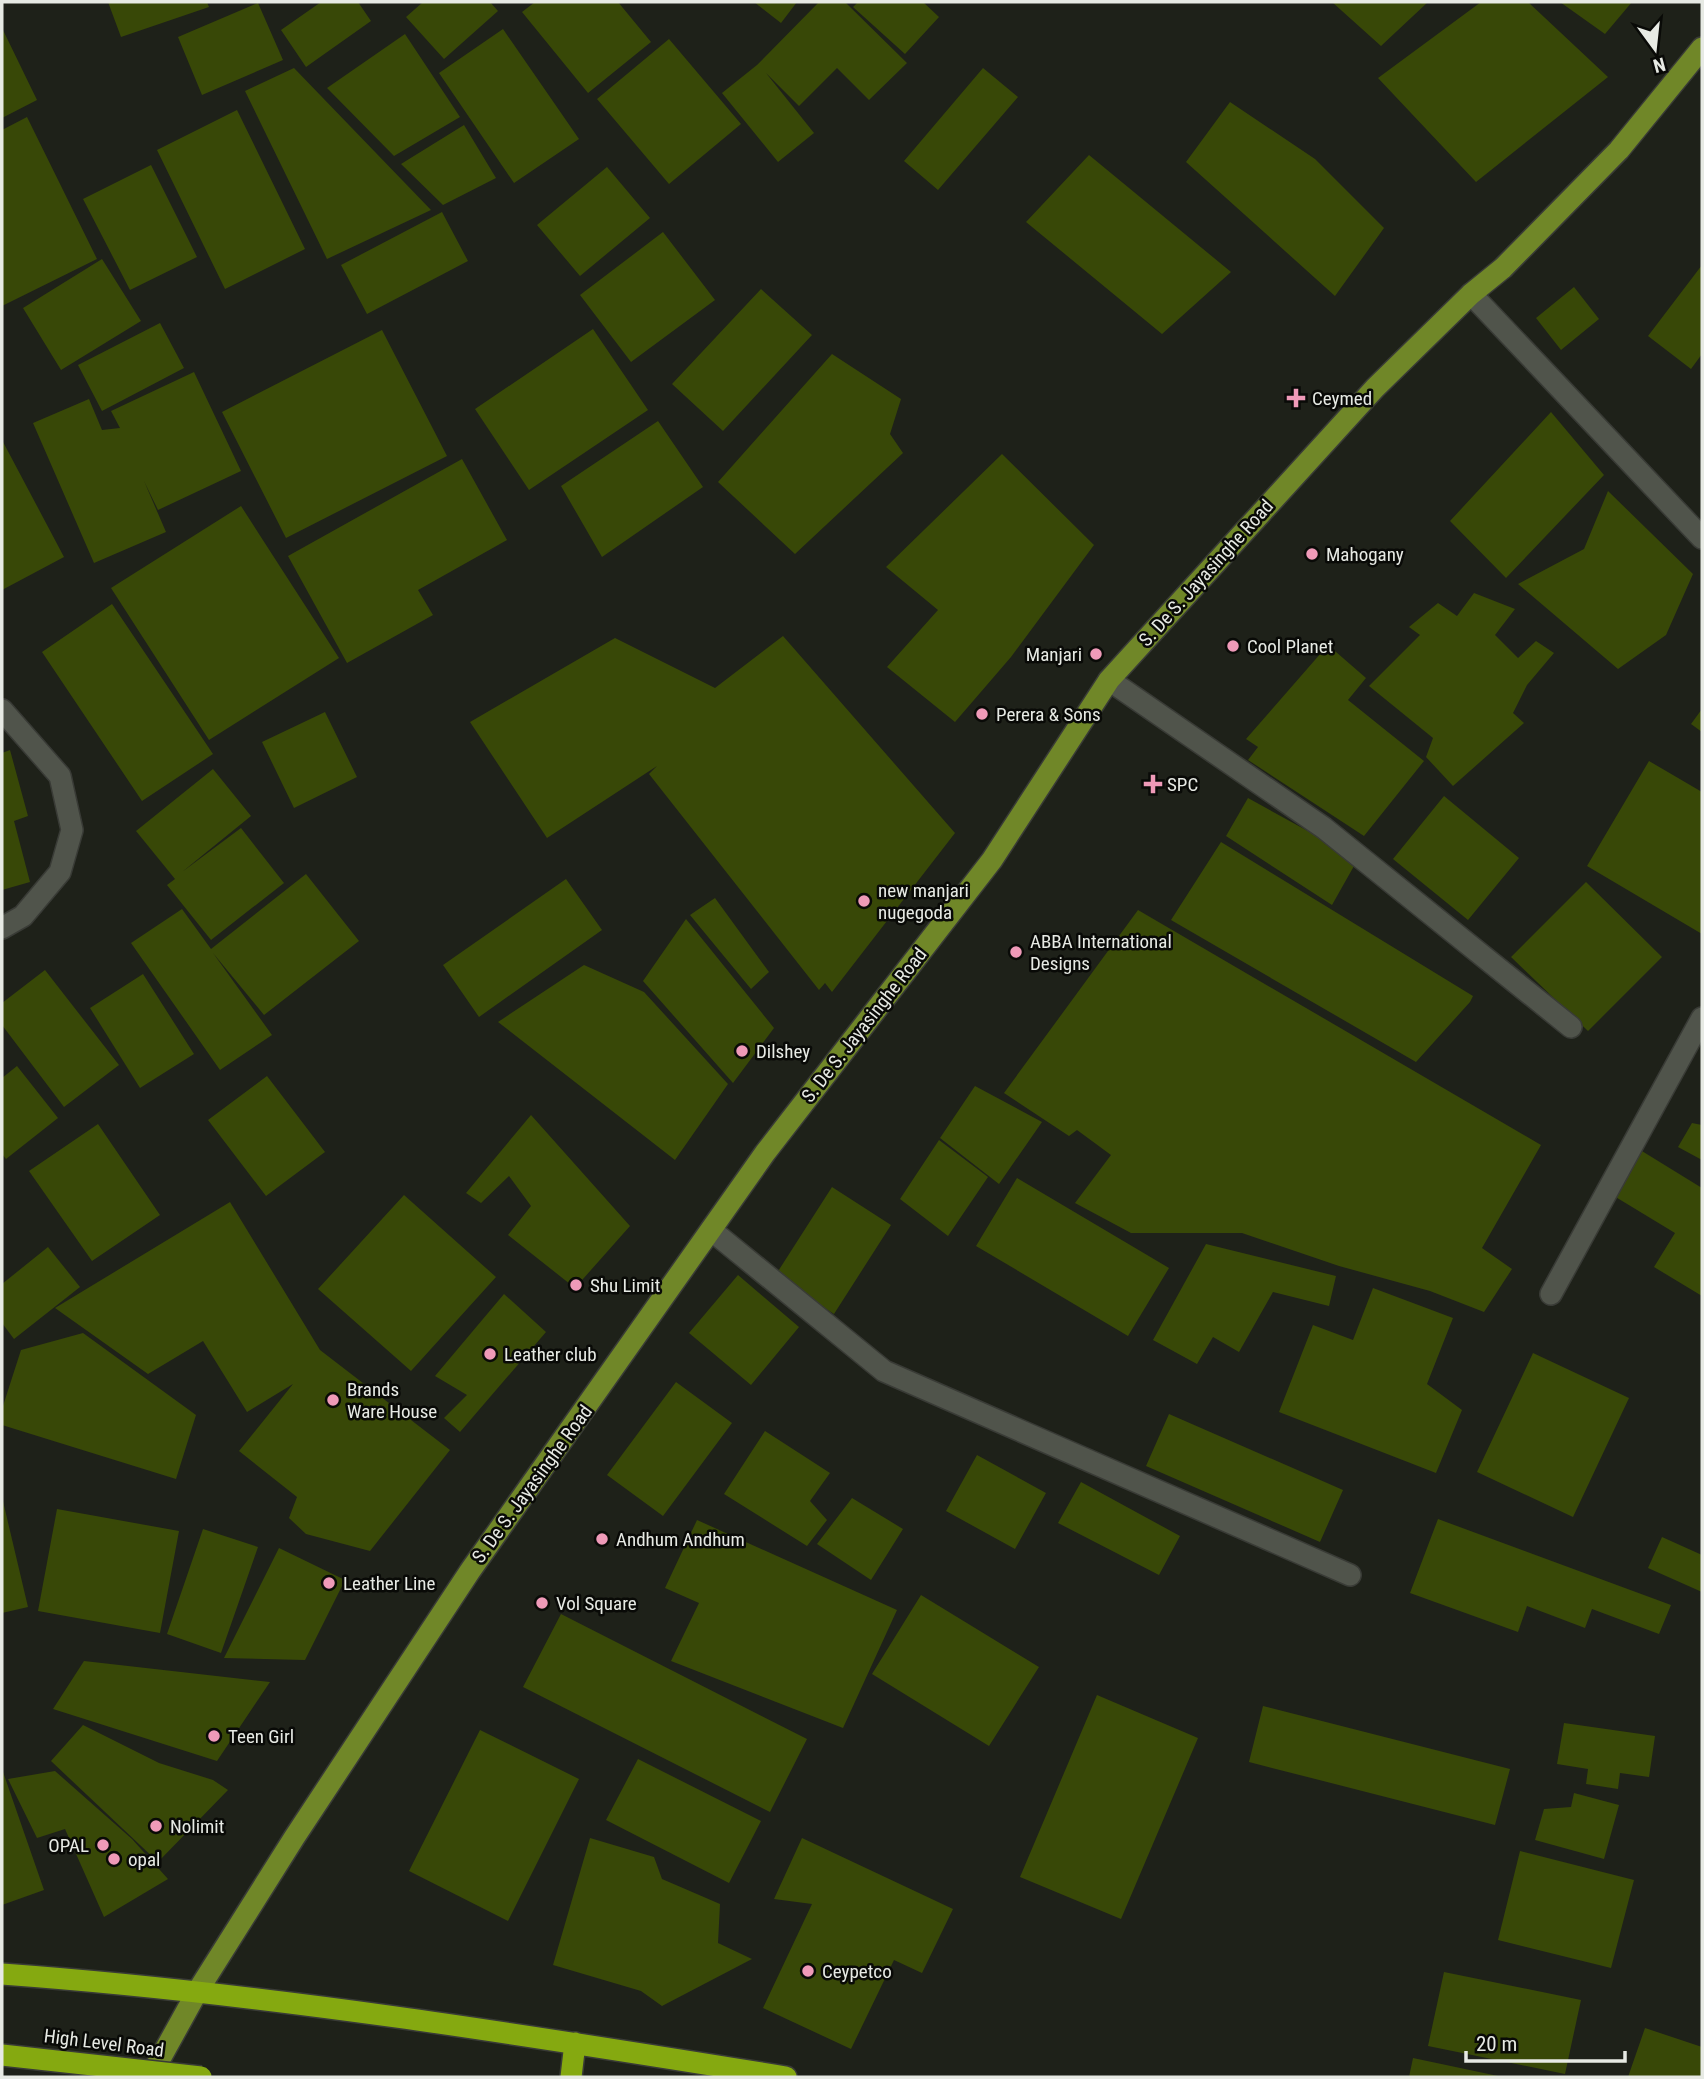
<svg xmlns="http://www.w3.org/2000/svg" width="1704" height="2079" viewBox="0 0 1704 2079" font-family="'Roboto Condensed',sans-serif">
<style>
.building{fill:#384807}
.lines{fill:none;stroke-linecap:round;stroke-linejoin:round}
.minor-casing{stroke:#393b36;stroke-width:24}
.major-casing{stroke:#393b36;stroke-width:24}
.highway-casing{stroke:#393b36;stroke-width:24}
.minor{stroke:#50544b;stroke-width:21}
.major{stroke:#708728;stroke-width:21}
.highway{stroke:#85a910;stroke-width:21}
.highway-bridge-casing{stroke:#393b36;stroke-width:24;stroke-linecap:butt}
.highway-bridge{stroke:#85a910;stroke-width:21}
.poi-dot{fill:#ef9ab8;stroke:#090a07;stroke-width:2.5}
.labels{text-anchor:middle;dominant-baseline:central;stroke-width:5;stroke-linejoin:round;paint-order:stroke}
.poi-label{font-size:19px;fill:#e7eae4;stroke:#090a07;text-anchor:start}
.street-label{font-size:19px;fill:#e7eae4;stroke:#090a07}
</style>
<rect width="100%" height="100%" fill="#1e2119"/>
<!-- building -->
<path class="building" d="M 108,2 L 207,2 L 209,7 L 121,37 Z
M 321,2 L 358,2 L 371,21 L 306,67 L 281,30 Z
M 423,2 L 490,2 L 498,11 L 444,59 L 406,17 Z
M 535,2 L 618,2 L 651,42 L 588,93 L 522,12 Z
M 754,2 L 797,2 L 781,23 Z
M 819,2 L 845,2 L 907,63 L 869,100 L 837,68 L 799,106 L 766,73 L 814,133 L 778,162 L 722,93 L 757,65 Z
M 858,2 L 923,2 L 939,17 L 905,54 L 853,7 Z
M 1332,2 L 1428,2 L 1381,46 Z
M 1481,2 L 1528,2 L 1608,77 L 1476,182 L 1378,78 Z
M 1560,2 L 1632,2 L 1605,34 Z
M 258,3 L 283,60 L 202,95 L 178,37 Z
M 2,28 L 37,100 L 2,118 Z
M 503,29 L 579,139 L 514,183 L 439,73 Z
M 405,34 L 460,117 L 394,156 L 327,88 Z
M 669,39 L 741,124 L 669,184 L 597,99 Z
M 294,68 L 431,210 L 327,259 L 245,91 Z
M 983,68 L 1018,97 L 938,190 L 904,161 Z
M 1230,102 L 1315,159 L 1384,228 L 1335,296 L 1186,162 Z
M 237,110 L 305,249 L 225,289 L 157,150 Z
M 27,117 L 97,259 L 2,306 L 2,130 Z
M 464,125 L 496,178 L 443,205 L 401,164 Z
M 1089,155 L 1231,272 L 1162,334 L 1026,222 Z
M 151,165 L 197,257 L 130,290 L 83,199 Z
M 607,167 L 650,218 L 580,276 L 537,225 Z
M 442,212 L 468,261 L 367,314 L 341,265 Z
M 663,232 L 715,300 L 631,362 L 580,295 Z
M 102,259 L 141,321 L 61,370 L 23,308 Z
M 1702,265 L 1702,354 L 1691,369 L 1648,336 Z
M 1574,287 L 1599,319 L 1561,350 L 1536,318 Z
M 761,289 L 812,335 L 723,431 L 672,384 Z
M 160,323 L 184,368 L 102,411 L 78,365 Z
M 593,329 L 648,410 L 529,490 L 475,409 Z
M 382,330 L 447,456 L 286,538 L 222,412 Z
M 832,354 L 901,399 L 890,434 L 903,453 L 795,554 L 718,482 Z
M 194,372 L 241,471 L 158,510 L 144,481 L 166,532 L 94,563 L 33,423 L 89,399 L 102,430 L 120,428 L 111,411 Z
M 1551,412 L 1604,475 L 1506,578 L 1450,521 Z
M 658,421 L 703,487 L 602,557 L 561,486 Z
M 2,440 L 64,557 L 2,590 Z
M 1002,454 L 1094,545 L 1011,657 L 955,722 L 887,667 L 938,610 L 886,567 Z
M 462,459 L 507,540 L 418,590 L 433,615 L 347,663 L 288,556 Z
M 1608,491 L 1693,574 L 1666,635 L 1618,669 L 1518,584 L 1584,549 Z
M 241,506 L 339,658 L 209,740 L 111,588 Z
M 1474,593 L 1515,609 L 1495,635 L 1518,658 L 1536,641 L 1554,653 L 1527,685 L 1513,713 L 1524,723 L 1453,786 L 1426,757 L 1433,738 L 1369,686 L 1420,635 L 1409,627 L 1438,603 L 1457,616 Z
M 112,604 L 213,754 L 142,801 L 42,652 Z
M 783,636 L 955,833 L 832,992 L 825,983 L 819,990 L 649,774 L 657,766 L 547,838 L 470,722 L 615,638 L 715,688 Z
M 1328,645 L 1366,678 L 1348,700 L 1424,761 L 1364,836 L 1248,760 L 1258,747 L 1246,739 Z
M 1702,709 L 1702,732 L 1691,724 Z
M 325,712 L 357,777 L 294,808 L 262,742 Z
M 10,750 L 28,816 L 14,821 L 30,882 L 2,890 L 2,753 Z
M 1649,761 L 1702,792 L 1702,934 L 1587,866 Z
M 213,769 L 251,816 L 182,872 L 241,828 L 284,883 L 211,940 L 167,885 L 175,879 L 136,831 Z
M 1444,796 L 1519,858 L 1468,920 L 1393,859 Z
M 1248,798 L 1326,841 L 1354,866 L 1332,905 L 1226,836 Z
M 1221,842 L 1473,996 L 1470,1002 L 1416,1062 L 1171,920 Z
M 306,874 L 359,941 L 264,1015 L 213,953 L 272,1035 L 220,1070 L 131,943 L 182,909 L 211,949 Z
M 566,879 L 602,930 L 479,1017 L 443,965 Z
M 1586,882 L 1662,957 L 1588,1031 L 1511,957 Z
M 715,898 L 769,972 L 751,989 L 690,915 Z
M 1138,910 L 1541,1145 L 1482,1248 L 1512,1269 L 1484,1312 L 1430,1291 L 1339,1266 L 1242,1233 L 1131,1233 L 1075,1203 L 1111,1155 L 1077,1130 L 1069,1136 L 1004,1093 Z
M 686,919 L 774,1028 L 733,1083 L 643,981 Z
M 584,965 L 644,992 L 728,1084 L 675,1160 L 498,1022 Z
M 45,970 L 119,1065 L 64,1107 L 2,1025 L 2,1003 Z
M 143,974 L 194,1054 L 140,1088 L 90,1008 Z
M 17,1066 L 58,1118 L 6,1159 L 2,1154 L 2,1078 Z
M 267,1076 L 325,1152 L 266,1196 L 208,1120 Z
M 975,1086 L 1042,1122 L 999,1184 L 940,1138 Z
M 531,1115 L 630,1226 L 575,1288 L 508,1235 L 531,1206 L 509,1176 L 481,1203 L 466,1193 Z
M 1692,1123 L 1702,1125 L 1702,1160 L 1678,1147 Z
M 98,1124 L 160,1215 L 92,1261 L 29,1171 Z
M 939,1140 L 988,1177 L 948,1236 L 900,1199 Z
M 1637,1148 L 1702,1188 L 1702,1296 L 1654,1267 L 1675,1233 L 1609,1193 Z
M 1017,1178 L 1169,1268 L 1128,1336 L 976,1246 Z
M 832,1187 L 891,1225 L 834,1314 L 775,1276 Z
M 404,1195 L 496,1277 L 411,1371 L 318,1289 Z
M 230,1202 L 320,1350 L 450,1450 L 370,1551 L 306,1534 L 289,1518 L 297,1497 L 239,1451 L 293,1384 L 247,1412 L 203,1341 L 148,1374 L 55,1308 Z
M 1206,1244 L 1336,1276 L 1329,1306 L 1273,1292 L 1239,1352 L 1213,1337 L 1197,1364 L 1153,1340 Z
M 48,1247 L 80,1287 L 14,1339 L 2,1323 L 2,1284 Z
M 738,1275 L 799,1327 L 751,1385 L 689,1333 Z
M 1373,1288 L 1453,1318 L 1427,1384 L 1462,1410 L 1436,1473 L 1279,1412 L 1313,1325 L 1353,1340 Z
M 504,1294 L 546,1332 L 460,1432 L 444,1418 L 467,1395 L 435,1376 Z
M 83,1333 L 196,1415 L 176,1479 L 2,1425 L 2,1409 L 21,1350 Z
M 1533,1353 L 1629,1398 L 1573,1517 L 1477,1472 Z
M 676,1382 L 732,1423 L 663,1516 L 607,1475 Z
M 1169,1414 L 1343,1490 L 1320,1542 L 1146,1466 Z
M 765,1431 L 830,1473 L 810,1501 L 827,1520 L 807,1546 L 724,1494 Z
M 977,1455 L 1046,1493 L 1015,1549 L 946,1511 Z
M 1081,1482 L 1180,1536 L 1159,1575 L 1058,1523 Z
M 2,1497 L 28,1607 L 2,1613 Z
M 852,1498 L 903,1529 L 871,1580 L 817,1544 Z
M 57,1509 L 179,1531 L 160,1633 L 38,1611 Z
M 1438,1519 L 1671,1605 L 1659,1634 L 1592,1609 L 1585,1628 L 1527,1606 L 1518,1632 L 1410,1593 Z
M 697,1520 L 897,1610 L 843,1728 L 671,1661 L 699,1603 L 665,1588 Z
M 203,1529 L 258,1547 L 221,1653 L 167,1634 Z
M 1662,1537 L 1702,1555 L 1702,1592 L 1648,1568 Z
M 279,1548 L 345,1580 L 305,1660 L 224,1658 Z
M 921,1595 L 1039,1667 L 989,1746 L 872,1674 Z
M 561,1614 L 807,1739 L 770,1812 L 523,1687 Z
M 84,1661 L 270,1682 L 217,1761 L 53,1709 Z
M 1097,1695 L 1198,1738 L 1121,1919 L 1020,1877 Z
M 1263,1706 L 1510,1769 L 1495,1825 L 1249,1762 Z
M 1564,1723 L 1655,1736 L 1649,1777 L 1620,1773 L 1618,1789 L 1586,1784 L 1588,1769 L 1557,1764 Z
M 83,1725 L 159,1763 L 213,1780 L 228,1790 L 158,1862 L 51,1761 Z
M 480,1730 L 579,1779 L 508,1921 L 409,1871 Z
M 638,1759 L 761,1821 L 729,1883 L 606,1820 Z
M 2,1769 L 44,1890 L 2,1905 Z
M 55,1771 L 132,1839 L 168,1879 L 104,1917 L 65,1829 L 37,1838 L 8,1779 Z
M 1574,1793 L 1619,1805 L 1604,1859 L 1535,1840 L 1544,1809 L 1571,1807 Z
M 590,1838 L 654,1857 L 662,1879 L 720,1904 L 718,1943 L 752,1959 L 662,2006 L 641,1991 L 553,1965 Z
M 802,1838 L 953,1909 L 922,1973 L 894,1960 L 851,2049 L 763,2008 L 812,1904 L 774,1899 Z
M 1520,1851 L 1634,1880 L 1611,1968 L 1498,1940 Z
M 1444,1972 L 1581,2000 L 1565,2074 L 1428,2046 Z
M 1645,2028 L 1702,2047 L 1702,2077 L 1628,2077 Z
M 1413,2058 L 1498,2076 L 1498,2077 L 1409,2077 Z"/>
<g class="lines">
<defs>
<path id="minor" d="M 1471,294 L 1702,538
M 1109,680 L 1324,828 L 1571,1027
M 2,710 L 60,776 L 72,830 L 60,872 L 23,916 L 2,928
M 711,1230 L 884,1371 L 1350,1575
M 1551,1294 L 1702,1018"/>
<path id="major" d="M 150,2077 L 197,1992 L 294,1838 L 470,1571 L 765,1153 L 992,860 L 1109,680 L 1375,388 L 1471,294 L 1503,268 L 1619,150 L 1702,48"/>
<path id="highway" d="M 2,1974 C 265,1993 526,2035 786,2077
M 571,2077 L 575,2043"/>
</defs>
<!-- minor casing -->
<use href="#minor" class="minor-casing"/>
<!-- major casing -->
<use href="#major" class="major-casing"/>
<!-- highway casing -->
<use href="#highway" class="highway-casing"/>
<!-- minor -->
<use href="#minor" class="minor"/>
<!-- major -->
<use href="#major" class="major"/>
<!-- highway -->
<use href="#highway" class="highway"/>
<defs>
<path id="highway-bridge" d="M 2,2055 L 201,2077"/>
</defs>
<!-- highway-bridge casing -->
<use href="#highway-bridge" class="highway-bridge-casing"/>
<!-- highway-bridge -->
<use href="#highway-bridge" class="highway-bridge"/>
</g>
<!-- markers -->
<g class="poi-dot">
<path d="M1292.5 387.5h7v7h7v7h-7v7h-7v-7h-7v-7h7z"/>
<circle cx="1312" cy="554" r="7"/>
<circle cx="1233" cy="646" r="7"/>
<circle cx="1096" cy="654" r="7"/>
<circle cx="982" cy="714" r="7"/>
<path d="M1149.5 773.5h7v7h7v7h-7v7h-7v-7h-7v-7h7z"/>
<circle cx="864" cy="901" r="7"/>
<circle cx="1016" cy="952" r="7"/>
<circle cx="742" cy="1051" r="7"/>
<circle cx="576" cy="1285" r="7"/>
<circle cx="490" cy="1354" r="7"/>
<circle cx="333" cy="1400" r="7"/>
<circle cx="602" cy="1539" r="7"/>
<circle cx="329" cy="1583" r="7"/>
<circle cx="542" cy="1603" r="7"/>
<circle cx="214" cy="1736" r="7"/>
<circle cx="156" cy="1826" r="7"/>
<circle cx="103" cy="1845" r="7"/>
<circle cx="114" cy="1859" r="7"/>
<circle cx="808" cy="1971" r="7"/>
</g>
<g class="labels">
<!-- poi labels -->
<g class="poi-label">
<text x="1312" y="398">Ceymed</text>
<text x="1326" y="554">Mahogany</text>
<text x="1247" y="646">Cool Planet</text>
<text x="1082" y="654" text-anchor="end">Manjari</text>
<text x="996" y="714">Perera &amp; Sons</text>
<text x="1167" y="784">SPC</text>
<text x="878" y="890">new manjari<tspan x="878" dy="22">nugegoda</tspan></text>
<text x="1030" y="941">ABBA International<tspan x="1030" dy="22">Designs</tspan></text>
<text x="756" y="1051">Dilshey</text>
<text x="590" y="1285">Shu Limit</text>
<text x="504" y="1354">Leather club</text>
<text x="347" y="1389">Brands<tspan x="347" dy="22">Ware House</tspan></text>
<text x="616" y="1539">Andhum Andhum</text>
<text x="343" y="1583">Leather Line</text>
<text x="556" y="1603">Vol Square</text>
<text x="228" y="1736">Teen Girl</text>
<text x="170" y="1826">Nolimit</text>
<text x="89" y="1845" text-anchor="end">OPAL</text>
<text x="128" y="1859">opal</text>
<text x="822" y="1971">Ceypetco</text>
</g>
<!-- street labels -->
<g class="street-label">
<text transform="translate(1206 573) rotate(-48)">S. De S. Jayasinghe Road</text>
<text transform="translate(864 1025) rotate(-52)">S. De S. Jayasinghe Road</text>
<text transform="translate(532 1484) rotate(-54)">S. De S. Jayasinghe Road</text>
<text transform="translate(104 2043) rotate(7)">High Level Road</text>
</g>
</g>
<!-- border -->
<rect width="1704" height="2079" fill="none" stroke="#e7eae4" stroke-width="7"/>
<!-- north arrow -->
<g transform="translate(1655 49) rotate(165)" stroke="#090a07" stroke-width="5" paint-order="stroke">
<path d="M0-5L12 26L0 18L-12 26Z" fill="#e7eae4"/>
<text y="-10" font-size="19" font-weight="bold" text-anchor="middle" fill="#e7eae4">N</text>
</g>
<!-- scale -->
<path d="M1466 2051v10h159v-10" fill="none" stroke="#e7eae4" stroke-width="3.5"/>
<text x="1476" y="2051" font-size="21" fill="#e7eae4" stroke="#090a07" stroke-width="5" paint-order="stroke">20 m</text>
</svg>
